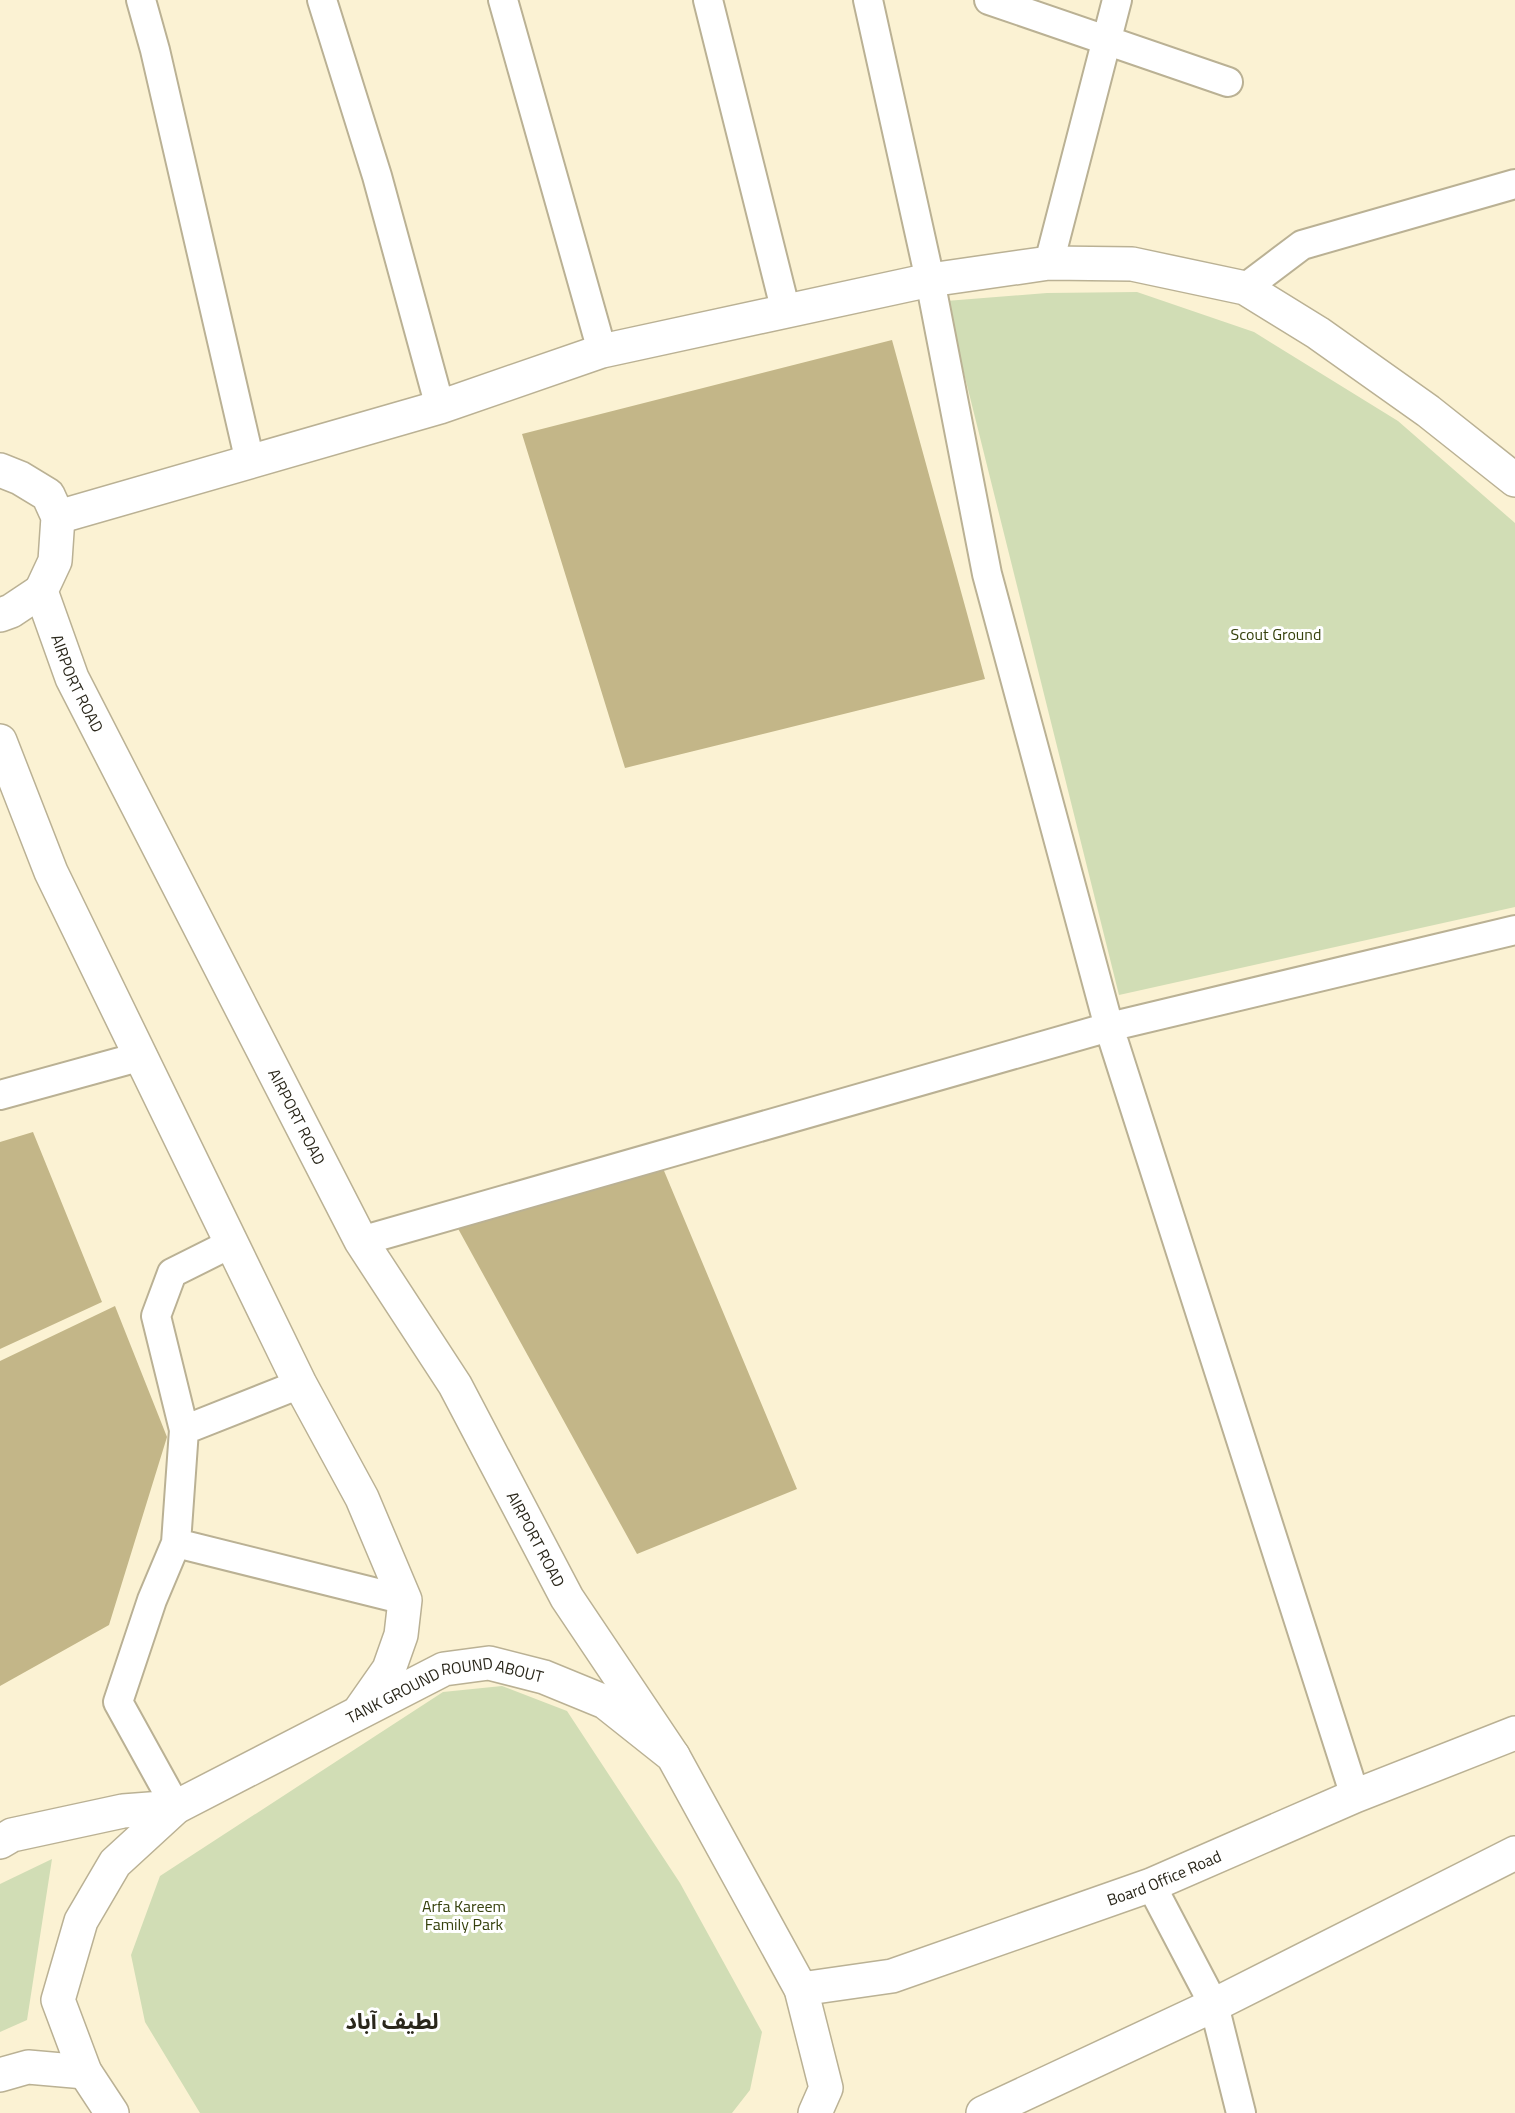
<svg xmlns="http://www.w3.org/2000/svg" width="1515" height="2113" viewBox="0 0 1515 2113" font-family="'Titillium Web','Noto Sans Arabic',sans-serif">
<style>
.green{fill:#d1ddb5}
.building{fill:#c3b688}
.lines{fill:none;stroke-linecap:round;stroke-linejoin:round}
.minor-casing{stroke:#bab194;stroke-width:32}
.tertiary-casing{stroke:#bab194;stroke-width:36}
.secondary-casing{stroke:#bab194;stroke-width:36}
.minor{stroke:#fff;stroke-width:28}
.tertiary{stroke:#fff;stroke-width:33}
.secondary{stroke:#fff;stroke-width:33}
.labels{text-anchor:middle;dominant-baseline:central;stroke-width:6;stroke-linejoin:round;paint-order:stroke}
.park-label{font-size:16px;fill:#36410d;stroke:#fff}
.street-label{font-size:16px;fill:#2a271b;stroke:#fff}
.district-label{font-size:22px;font-weight:bold;fill:#2a271b;stroke:#fff}
</style>
<rect width="100%" height="100%" fill="#fbf2d3"/>
<!-- green -->
<path class="green" d="M 1137,292 L 1254,332 L 1398,421 L 1515,523 L 1515,907 L 1119,995 L 946,301 L 1047,293 Z
M 502,1686 L 567,1711 L 680,1883 L 762,2032 L 750,2090 L 732,2113 L 200,2113 L 145,2022 L 131,1955 L 160,1876 L 443,1692 Z
M 52,1859 L 27,2020 L 0,2032 L 0,1884 Z"/>
<!-- building -->
<path class="building" d="M 892,340 L 985,679 L 625,768 L 522,434 Z
M 33,1132 L 102,1302 L 0,1349 L 0,1142 Z
M 657,1154 L 797,1489 L 637,1554 L 450,1214 Z
M 115,1306 L 167,1437 L 109,1625 L 0,1686 L 0,1361 Z"/>
<g class="lines">
<defs>
<path id="minor" d="M 141,0 L 155,50 L 250,462
M 322,0 L 377,176 L 440,407
M 503,0 L 602,351
M 708,0 L 786,312
M 868,0 L 930,280 L 987,574 L 1109,1027 L 1355,1796
M 989,0 L 1228,82
M 1049,263 L 1117,0
M 1245,288 L 1302,245 L 1515,184
M 0,1095 L 142,1056
M 361,1241 L 1109,1027 L 1515,930
M 184,1430 L 300,1384
M 176,1543 L 405,1600
M 176,1807 L 118,1702 L 152,1600 L 176,1543 L 184,1430 L 156,1316 L 172,1273 L 232,1243
M 1151,1885 L 1214,2005 L 1241,2113"/>
<g id="tertiary">
<path d="M 58,517 L 440,407 L 602,351 L 930,280 L 1049,263 L 1132,264 L 1245,288 L 1318,333 L 1428,411 L 1515,480"/>
<path id="s1" d="M 801,1989 L 892,1976 L 1151,1885 L 1355,1796 L 1515,1733"/>
<path d="M 983,2113 L 1214,2005 L 1515,1853"/>
</g>
<g id="secondary">
<path id="s2" d="M 0,470 L 20,478 L 48,495 L 58,517 L 55,561 L 41,591 L 72,678 L 361,1241 L 455,1385 L 567,1598 L 673,1756"/>
<path d="M 0,615 L 11,611 L 41,591"/>
<path d="M 0,741 L 51,872 L 300,1384 L 362,1498 L 405,1600 L 401,1635 L 389,1669 L 361,1709"/>
<path d="M 0,1842 L 12,1835 L 123,1811 L 176,1807"/>
<path d="M 0,2075 L 28,2067 L 85,2072"/>
<path id="s3" d="M 112,2113 L 85,2072 L 58,2000 L 81,1921 L 115,1863 L 176,1807 L 444,1669 L 489,1663 L 544,1677 L 605,1702 L 673,1756 L 801,1989 L 826,2088 L 815,2113"/>
</g>
</defs>
<!-- minor casing -->
<use href="#minor" class="minor-casing"/>
<!-- tertiary casing -->
<use href="#tertiary" class="tertiary-casing"/>
<!-- secondary casing -->
<use href="#secondary" class="secondary-casing"/>
<!-- minor -->
<use href="#minor" class="minor"/>
<!-- tertiary -->
<use href="#tertiary" class="tertiary"/>
<!-- secondary -->
<use href="#secondary" class="secondary"/>
</g>
<g class="labels">
<!-- park labels -->
<g class="park-label">
<text x="1276" y="634">Scout Ground</text>
<text x="464" y="1906">Arfa Kareem<tspan x="464" dy="18">Family Park</tspan></text>
</g>
<!-- street labels -->
<g class="street-label">
<text stroke="none"><textPath href="#s2" startOffset="255">AIRPORT ROAD</textPath></text>
<text stroke="none"><textPath href="#s2" startOffset="741">AIRPORT ROAD</textPath></text>
<text stroke="none"><textPath href="#s2" startOffset="1227">AIRPORT ROAD</textPath></text>
<text stroke="none"><textPath href="#s3" startOffset="656">TANK GROUND ROUND ABOUT</textPath></text>
<text stroke="none"><textPath href="#s1" startOffset="381">Board Office Road</textPath></text>
</g>
<!-- district labels -->
<g class="district-label">
<text x="392" y="2021">لطیف آباد</text>
</g>
</g>
</svg>
